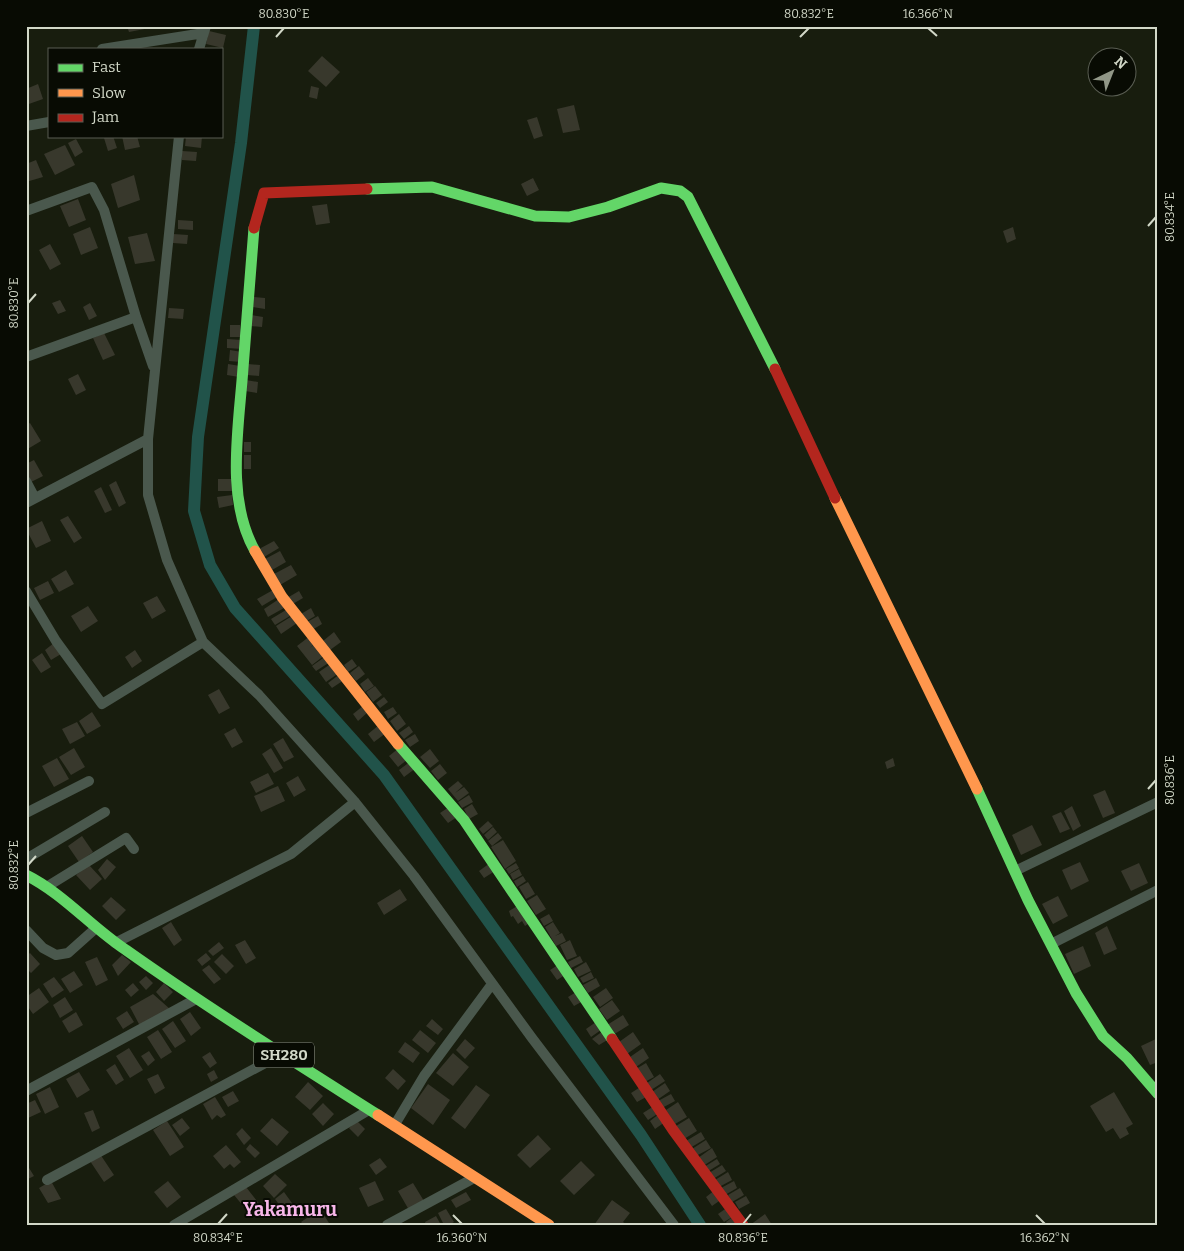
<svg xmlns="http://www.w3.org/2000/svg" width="1184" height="1251" viewBox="0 0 1184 1251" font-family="Bitter,serif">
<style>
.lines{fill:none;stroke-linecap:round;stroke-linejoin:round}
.canal{stroke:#21534a;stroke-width:12}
.building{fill:#38382c}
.street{stroke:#4a584d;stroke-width:10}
.fast{stroke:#63d668;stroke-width:11}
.slow{stroke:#ff974d;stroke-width:11}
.jam{stroke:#b3261e;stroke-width:11}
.ticks{fill:none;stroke:#d2d8c8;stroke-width:2}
.labels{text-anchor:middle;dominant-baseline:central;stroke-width:4;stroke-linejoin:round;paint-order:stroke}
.shield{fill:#080b03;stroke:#959a8d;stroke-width:1}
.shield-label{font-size:15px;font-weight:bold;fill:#d2d8c8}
.quarter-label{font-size:19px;font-weight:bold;fill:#f7b6e9;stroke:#080b03}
.neatline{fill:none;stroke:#d2d8c8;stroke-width:2}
.ticks-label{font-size:12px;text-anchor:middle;fill:#d2d8c8}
</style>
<rect width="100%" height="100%" fill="#181d0e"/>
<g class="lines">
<!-- canal -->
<path class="canal" d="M 254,26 L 241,143 L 198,437 L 194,511 L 210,565 L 235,608 L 384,775 L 641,1135 L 700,1225"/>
</g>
<!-- building -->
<path class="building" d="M 127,26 L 155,26 L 155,27 L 129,32 Z
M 209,31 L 226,35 L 223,48 L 206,44 Z
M 322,56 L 340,72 L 326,87 L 308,71 Z
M 38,84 L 43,99 L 26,105 L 26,89 Z
M 311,86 L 319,88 L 317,99 L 309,97 Z
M 574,105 L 580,130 L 563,133 L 557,109 Z
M 537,117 L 543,136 L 534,139 L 527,120 Z
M 113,136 L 117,148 L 108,151 L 104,138 Z
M 122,136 L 137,136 L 140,147 L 125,150 Z
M 186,136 L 202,136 L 201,148 L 185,146 Z
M 76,139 L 83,152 L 75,157 L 68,143 Z
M 65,145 L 75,165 L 55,175 L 44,154 Z
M 182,151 L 197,152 L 196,161 L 182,160 Z
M 36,160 L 43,177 L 26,182 L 26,164 Z
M 134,175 L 140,200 L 118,208 L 111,184 Z
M 533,178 L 539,190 L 527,196 L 521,184 Z
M 78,199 L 86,220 L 69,227 L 60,206 Z
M 327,204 L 330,223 L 316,225 L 312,206 Z
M 178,220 L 193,221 L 193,230 L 178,229 Z
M 90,227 L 98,248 L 81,255 L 73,234 Z
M 1013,227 L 1016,239 L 1007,243 L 1003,231 Z
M 147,233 L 155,261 L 135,264 L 128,237 Z
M 173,234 L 188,235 L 187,244 L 173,243 Z
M 50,244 L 61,264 L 50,270 L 39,250 Z
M 254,297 L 265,298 L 265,309 L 253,307 Z
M 60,300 L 66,311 L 58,314 L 52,303 Z
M 90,303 L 97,316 L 89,320 L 83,307 Z
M 169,308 L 184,309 L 183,319 L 168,318 Z
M 251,315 L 263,317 L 262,327 L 250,326 Z
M 230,325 L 240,325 L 241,337 L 230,337 Z
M 104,333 L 115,355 L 103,360 L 93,338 Z
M 227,339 L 242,340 L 242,349 L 227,348 Z
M 230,350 L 242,352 L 241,362 L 229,361 Z
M 228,364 L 240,366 L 239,377 L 227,375 Z
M 248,364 L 260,365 L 259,376 L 247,375 Z
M 78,374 L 86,390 L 76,395 L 68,379 Z
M 246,380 L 258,382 L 257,393 L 245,391 Z
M 30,423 L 41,441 L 26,450 L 26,425 Z
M 244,442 L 251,442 L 251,452 L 244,452 Z
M 244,455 L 251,455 L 251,469 L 244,469 Z
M 34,460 L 43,476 L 31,482 L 26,474 L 26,464 Z
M 218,479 L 234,479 L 234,491 L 218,491 Z
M 116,481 L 126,503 L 119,507 L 109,485 Z
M 101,487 L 112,510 L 105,513 L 94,491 Z
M 232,495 L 233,505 L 219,508 L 217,497 Z
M 68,516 L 82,538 L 74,543 L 60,520 Z
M 42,521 L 51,541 L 36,548 L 26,529 Z
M 274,541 L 279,548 L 264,557 L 259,549 Z
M 280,551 L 286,562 L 272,570 L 265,559 Z
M 291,565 L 297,575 L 280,585 L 274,574 Z
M 66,570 L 74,584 L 59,592 L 51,579 Z
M 48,581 L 54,593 L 40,600 L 34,588 Z
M 273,590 L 277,597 L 262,606 L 257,599 Z
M 299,591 L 303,598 L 291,605 L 287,598 Z
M 157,596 L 166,611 L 152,619 L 143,603 Z
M 279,599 L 284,608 L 268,617 L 264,609 Z
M 88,606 L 98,621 L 81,632 L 71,616 Z
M 311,608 L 315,616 L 305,622 L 301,614 Z
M 286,610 L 290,616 L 275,625 L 271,619 Z
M 292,616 L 297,623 L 281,634 L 276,626 Z
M 318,616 L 322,624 L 312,630 L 307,622 Z
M 334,632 L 341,642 L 330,650 L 323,641 Z
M 310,636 L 315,643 L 310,648 L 316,643 L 325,655 L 312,665 L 297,646 Z
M 54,643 L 61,654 L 51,660 L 45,650 Z
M 135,650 L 142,661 L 132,668 L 125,657 Z
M 42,653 L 51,667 L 41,673 L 32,660 Z
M 326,656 L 330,662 L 316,671 L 312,666 Z
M 352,659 L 357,666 L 348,672 L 344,665 Z
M 332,663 L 339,673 L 326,682 L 319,672 Z
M 359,666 L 365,674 L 356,681 L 350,673 Z
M 340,674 L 344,680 L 332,688 L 328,683 Z
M 368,678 L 374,686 L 365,692 L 360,684 Z
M 375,686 L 382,695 L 373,702 L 366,692 Z
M 219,689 L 230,708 L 219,714 L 208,695 Z
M 384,697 L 388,702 L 380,708 L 376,703 Z
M 363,706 L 368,712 L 358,721 L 353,714 Z
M 393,707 L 397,713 L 388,719 L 384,712 Z
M 92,712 L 101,726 L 87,734 L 79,721 Z
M 399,714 L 406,724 L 397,731 L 390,721 Z
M 77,722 L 85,736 L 70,744 L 62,729 Z
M 379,725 L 386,733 L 374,742 L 368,734 Z
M 409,726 L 413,732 L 404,739 L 399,733 Z
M 235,728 L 243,742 L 232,748 L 224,734 Z
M 415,734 L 419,741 L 410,747 L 405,740 Z
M 283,738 L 294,757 L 284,762 L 273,744 Z
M 74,748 L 85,767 L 71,775 L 59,757 Z
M 271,748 L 283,768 L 274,773 L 262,754 Z
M 399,748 L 408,759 L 398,767 L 389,756 Z
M 430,749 L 439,761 L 430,768 L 420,757 Z
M 57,758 L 69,779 L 54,787 L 42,766 Z
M 893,758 L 895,766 L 887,769 L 885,762 Z
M 411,761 L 416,768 L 404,777 L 399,770 Z
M 440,764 L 447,773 L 438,780 L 431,771 Z
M 268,773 L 274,784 L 256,793 L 250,782 Z
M 298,776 L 306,790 L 294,797 L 286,783 Z
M 458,781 L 463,786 L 455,793 L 464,787 L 469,793 L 458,801 L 448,789 Z
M 278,786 L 285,801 L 261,812 L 254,796 Z
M 1105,790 L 1115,813 L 1103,818 L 1093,795 Z
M 469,795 L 473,802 L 462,808 L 458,802 Z
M 472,804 L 478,814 L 469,819 L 464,809 Z
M 1072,806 L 1081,826 L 1073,831 L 1064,811 Z
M 449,807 L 457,817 L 448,823 L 440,813 Z
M 1061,812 L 1070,829 L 1060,833 L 1052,816 Z
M 488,821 L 493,826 L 483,834 L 479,829 Z
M 1032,825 L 1042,845 L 1021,855 L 1012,835 Z
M 493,827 L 497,832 L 488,840 L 484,835 Z
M 498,833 L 502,838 L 492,846 L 488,841 Z
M 82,836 L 93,852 L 79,862 L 68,846 Z
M 503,840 L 516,861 L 505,869 L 491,847 Z
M 107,859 L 116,867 L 105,880 L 98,870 Z
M 1080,862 L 1089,881 L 1071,890 L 1062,870 Z
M 490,863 L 495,871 L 484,878 L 479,871 Z
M 516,863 L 519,868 L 509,874 L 506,869 Z
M 1139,863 L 1148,883 L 1131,891 L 1121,871 Z
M 89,865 L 102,879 L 90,890 L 76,875 Z
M 519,869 L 522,875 L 513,880 L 510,874 Z
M 523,876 L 526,881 L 517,887 L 514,881 Z
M 528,882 L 535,894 L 526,899 L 519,887 Z
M 400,889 L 407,900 L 384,915 L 377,903 Z
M 537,895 L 546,909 L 536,915 L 527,901 Z
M 1058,896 L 1068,916 L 1053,924 L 1042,904 Z
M 111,897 L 126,910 L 116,920 L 102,906 Z
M 519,905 L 531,922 L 525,926 L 522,921 L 518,924 L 513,916 L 519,913 L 511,917 L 509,911 Z
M 549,914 L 553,921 L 544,926 L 540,919 Z
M 171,922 L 182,940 L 174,946 L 162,928 Z
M 553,922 L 560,933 L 555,936 L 562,933 L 566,941 L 556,946 L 545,927 Z
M 1107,926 L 1117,949 L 1104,955 L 1095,933 Z
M 245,940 L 256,958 L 246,964 L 235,945 Z
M 570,940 L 577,956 L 567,960 L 560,945 Z
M 219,942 L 224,948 L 213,956 L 208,951 Z
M 1083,946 L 1091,966 L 1074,974 L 1065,954 Z
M 30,953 L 40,964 L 31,973 L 26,968 L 26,956 Z
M 206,953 L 211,959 L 202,966 L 197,960 Z
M 222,954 L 234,966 L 226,974 L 214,962 Z
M 122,955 L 131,962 L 118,976 L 112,965 Z
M 580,956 L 583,962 L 571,968 L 568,962 Z
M 97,957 L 108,980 L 96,986 L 85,962 Z
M 586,962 L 591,971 L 578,977 L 574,969 Z
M 209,965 L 221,979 L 214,984 L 202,970 Z
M 558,965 L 565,975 L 557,980 L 550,970 Z
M 74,971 L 83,985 L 70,993 L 61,979 Z
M 591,972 L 594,978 L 583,983 L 580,978 Z
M 146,976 L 153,983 L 146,990 L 139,982 Z
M 54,977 L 64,990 L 52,998 L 43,984 Z
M 596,978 L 600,986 L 588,993 L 583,985 Z
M 133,983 L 139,990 L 131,997 L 125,990 Z
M 164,983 L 173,992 L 164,1001 L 156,992 Z
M 39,988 L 49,1002 L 33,1014 L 26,1004 L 26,997 Z
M 606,988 L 613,998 L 600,1007 L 593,997 Z
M 578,991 L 583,1001 L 574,1006 L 568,997 Z
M 153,994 L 170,1009 L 140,1026 L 130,1007 Z
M 65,997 L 73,1010 L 60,1018 L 53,1005 Z
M 612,1000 L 620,1011 L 607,1020 L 599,1009 Z
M 127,1011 L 134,1022 L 123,1029 L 116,1018 Z
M 76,1012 L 83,1025 L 69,1033 L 62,1021 Z
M 190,1012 L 201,1028 L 191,1036 L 180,1019 Z
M 623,1015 L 629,1025 L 613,1035 L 607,1025 Z
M 432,1019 L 443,1029 L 438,1035 L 426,1026 Z
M 173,1021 L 186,1041 L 175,1048 L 162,1029 Z
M 596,1022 L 601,1030 L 591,1037 L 586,1029 Z
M 158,1030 L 172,1052 L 161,1059 L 147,1037 Z
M 420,1030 L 436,1043 L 428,1053 L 412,1040 Z
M 603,1031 L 609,1039 L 599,1045 L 592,1039 Z
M 633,1032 L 641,1044 L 627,1054 L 619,1042 Z
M 1158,1038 L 1158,1062 L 1150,1065 L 1141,1046 Z
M 465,1039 L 475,1048 L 465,1059 L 456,1050 Z
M 405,1042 L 420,1053 L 413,1063 L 398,1052 Z
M 129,1048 L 143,1070 L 130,1078 L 116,1056 Z
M 643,1048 L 649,1058 L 636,1067 L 630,1057 Z
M 149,1051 L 155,1060 L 148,1066 L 141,1056 Z
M 210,1052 L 217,1063 L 210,1068 L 202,1057 Z
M 453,1053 L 469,1067 L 453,1086 L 436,1073 Z
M 646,1063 L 654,1077 L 643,1083 L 636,1069 Z
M 115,1064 L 124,1080 L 116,1085 L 106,1070 Z
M 393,1069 L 406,1081 L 398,1090 L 385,1078 Z
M 214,1070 L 218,1078 L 211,1082 L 207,1074 Z
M 79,1072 L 90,1090 L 77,1098 L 66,1079 Z
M 158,1074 L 165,1088 L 155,1094 L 147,1079 Z
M 660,1074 L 665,1081 L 651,1090 L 647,1083 Z
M 308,1082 L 323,1096 L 310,1110 L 295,1097 Z
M 665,1083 L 670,1091 L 657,1100 L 652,1092 Z
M 428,1084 L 450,1100 L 433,1125 L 411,1108 Z
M 476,1085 L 490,1095 L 465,1129 L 451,1118 Z
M 642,1086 L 648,1096 L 637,1102 L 631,1093 Z
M 50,1087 L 59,1107 L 45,1114 L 36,1094 Z
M 233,1091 L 239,1101 L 228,1107 L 222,1097 Z
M 1114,1092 L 1133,1124 L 1126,1128 L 1129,1134 L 1120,1139 L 1113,1128 L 1106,1132 L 1090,1106 Z
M 671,1094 L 675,1101 L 662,1108 L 658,1101 Z
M 215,1097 L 226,1115 L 221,1118 L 217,1115 L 212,1120 L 203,1104 Z
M 35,1100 L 41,1112 L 28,1118 L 26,1104 Z
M 678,1102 L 687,1117 L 675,1124 L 666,1110 Z
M 323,1103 L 334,1114 L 323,1126 L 312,1114 Z
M 654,1106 L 659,1113 L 648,1120 L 643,1113 Z
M 93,1110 L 100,1128 L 92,1132 L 84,1113 Z
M 659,1114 L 665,1122 L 655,1129 L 650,1121 Z
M 182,1118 L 190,1128 L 180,1136 L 172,1125 Z
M 272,1118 L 289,1132 L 277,1146 L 260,1131 Z
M 689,1118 L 697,1131 L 684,1139 L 676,1126 Z
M 167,1121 L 184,1147 L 170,1156 L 153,1130 Z
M 357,1121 L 365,1129 L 358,1137 L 349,1128 Z
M 242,1128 L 251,1138 L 244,1145 L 236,1134 Z
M 701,1132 L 705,1139 L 690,1148 L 686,1141 Z
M 538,1135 L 551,1149 L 530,1168 L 517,1155 Z
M 706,1140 L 711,1148 L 696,1156 L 692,1149 Z
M 250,1144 L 260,1153 L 255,1158 L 246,1149 Z
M 226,1145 L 241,1162 L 234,1168 L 230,1164 L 224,1169 L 213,1156 Z
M 712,1148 L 717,1157 L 703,1166 L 698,1158 Z
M 100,1154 L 114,1175 L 104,1182 L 90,1161 Z
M 380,1158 L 387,1167 L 376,1175 L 369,1165 Z
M 717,1159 L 720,1164 L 707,1172 L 704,1167 Z
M 581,1161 L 595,1175 L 574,1195 L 560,1181 Z
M 26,1163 L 34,1176 L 26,1180 Z
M 722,1165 L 726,1171 L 713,1179 L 709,1173 Z
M 728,1172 L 732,1180 L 719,1187 L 715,1180 Z
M 275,1174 L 287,1185 L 274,1198 L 263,1186 Z
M 51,1181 L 61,1199 L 48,1203 L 39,1188 Z
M 168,1181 L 181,1197 L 167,1208 L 154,1192 Z
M 375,1181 L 384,1200 L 368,1207 L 359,1188 Z
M 734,1181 L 737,1188 L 725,1195 L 721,1188 Z
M 413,1183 L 424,1201 L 409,1210 L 398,1191 Z
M 246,1187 L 261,1206 L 249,1213 L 234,1195 Z
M 740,1188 L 744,1195 L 732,1202 L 728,1195 Z
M 715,1190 L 722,1199 L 712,1206 L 706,1197 Z
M 284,1192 L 297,1210 L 288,1217 L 275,1199 Z
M 466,1192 L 471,1200 L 456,1208 L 451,1200 Z
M 746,1196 L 750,1203 L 739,1209 L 735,1202 Z
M 612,1200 L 630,1213 L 623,1222 L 627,1225 L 594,1225 Z
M 728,1207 L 740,1223 L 738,1225 L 728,1225 L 726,1222 L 734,1216 L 724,1222 L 718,1214 Z
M 320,1209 L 329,1223 L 304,1225 L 301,1222 Z
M 446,1209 L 454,1222 L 449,1225 L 444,1225 L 438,1213 Z
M 765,1214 L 772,1225 L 750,1225 Z
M 436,1216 L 441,1225 L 426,1225 L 425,1222 Z"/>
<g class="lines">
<!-- street -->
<path class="street" d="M 102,49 L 204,33
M 199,49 L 206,26
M 26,126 L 49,122
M 179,136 L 148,439 L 148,495 L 167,560 L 203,642 L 259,695 L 355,802 L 414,876 L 532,1038 L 674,1225
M 26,211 L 92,187 L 104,210 L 136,317 L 153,366
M 26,357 L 136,317
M 26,481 L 35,498
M 26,503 L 148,439
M 26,591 L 56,641 L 102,704 L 203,642
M 26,813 L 89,781
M 26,859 L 105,812
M 1015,871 L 1158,802
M 48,886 L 126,838 L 134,849
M 26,930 L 43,948 L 56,955 L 68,953 L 96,928
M 115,943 L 291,854 L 355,802
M 1051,944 L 1158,890
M 26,1091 L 196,999
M 394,1126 L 424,1076 L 492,984
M 47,1180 L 282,1054
M 174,1225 L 369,1110
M 387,1225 L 474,1178"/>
<!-- fast -->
<path class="fast" d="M 367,189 L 432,187 L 535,216 L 569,217 L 608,207 L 661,188 L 680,191 L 688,197 L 775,369
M 254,228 C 250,275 247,322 243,368 C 239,427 225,498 255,551
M 398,744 L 464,820 L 612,1039
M 977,789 L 1028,900 L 1076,993 L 1103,1036 L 1127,1058 L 1158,1094
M 26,875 C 64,894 91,927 126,950 C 208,1008 293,1061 378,1115"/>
<!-- slow -->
<path class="slow" d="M 835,498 L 977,789
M 255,551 L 282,597 L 398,744
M 378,1115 L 549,1225"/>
<!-- jam -->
<path class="jam" d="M 254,228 L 264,193 L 367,189
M 775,369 L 835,498
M 612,1039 L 673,1130 L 743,1225"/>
</g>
<!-- ticks -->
<path class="ticks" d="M 928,28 L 937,36M 276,37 L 284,28M 800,37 L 809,28M 1148,226 L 1156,217M 28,303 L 36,294M 1148,789 L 1156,780M 28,865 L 36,856M 453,1215 L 462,1224M 1036,1215 L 1045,1224M 218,1224 L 227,1214M 743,1224 L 751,1214"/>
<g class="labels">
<!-- shield labels -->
<rect class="shield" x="254" y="1042.5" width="60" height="25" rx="4"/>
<g class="shield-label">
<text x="284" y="1055">SH280</text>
</g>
<!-- quarter labels -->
<g class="quarter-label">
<text x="290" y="1209">Yakamuru</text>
</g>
</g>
<!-- border -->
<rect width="1184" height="1251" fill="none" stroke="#080b03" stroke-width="55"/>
<!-- legend -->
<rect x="48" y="48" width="175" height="90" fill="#080b03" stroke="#595d52"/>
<rect x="58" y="64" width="25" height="8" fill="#63d668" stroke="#595d52"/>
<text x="92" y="72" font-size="15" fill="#d2d8c8">Fast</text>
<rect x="58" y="89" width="25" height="8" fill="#ff974d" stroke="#595d52"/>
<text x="92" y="98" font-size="15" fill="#d2d8c8">Slow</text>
<rect x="58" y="114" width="25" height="8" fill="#b3261e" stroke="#595d52"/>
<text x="92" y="122" font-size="15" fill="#d2d8c8">Jam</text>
<!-- north arrow -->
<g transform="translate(1112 72) rotate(43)"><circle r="24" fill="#080b03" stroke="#595d52"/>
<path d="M0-4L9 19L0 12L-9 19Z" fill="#919787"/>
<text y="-8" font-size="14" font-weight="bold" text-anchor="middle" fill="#d2d8c8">N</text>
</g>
<rect x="28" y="28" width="1128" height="1196" class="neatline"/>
<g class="ticks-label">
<text x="284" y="18">80.830°E</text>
<text x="809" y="18">80.832°E</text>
<text x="928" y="18">16.366°N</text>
<text transform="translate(1170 217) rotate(-90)" y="4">80.834°E</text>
<text transform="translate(14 303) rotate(-90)" y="4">80.830°E</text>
<text transform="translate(1170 780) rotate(-90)" y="4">80.836°E</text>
<text transform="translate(14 865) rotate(-90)" y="4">80.832°E</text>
<text x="218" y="1242">80.834°E</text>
<text x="462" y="1242">16.360°N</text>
<text x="743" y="1242">80.836°E</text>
<text x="1045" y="1242">16.362°N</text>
</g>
</svg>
